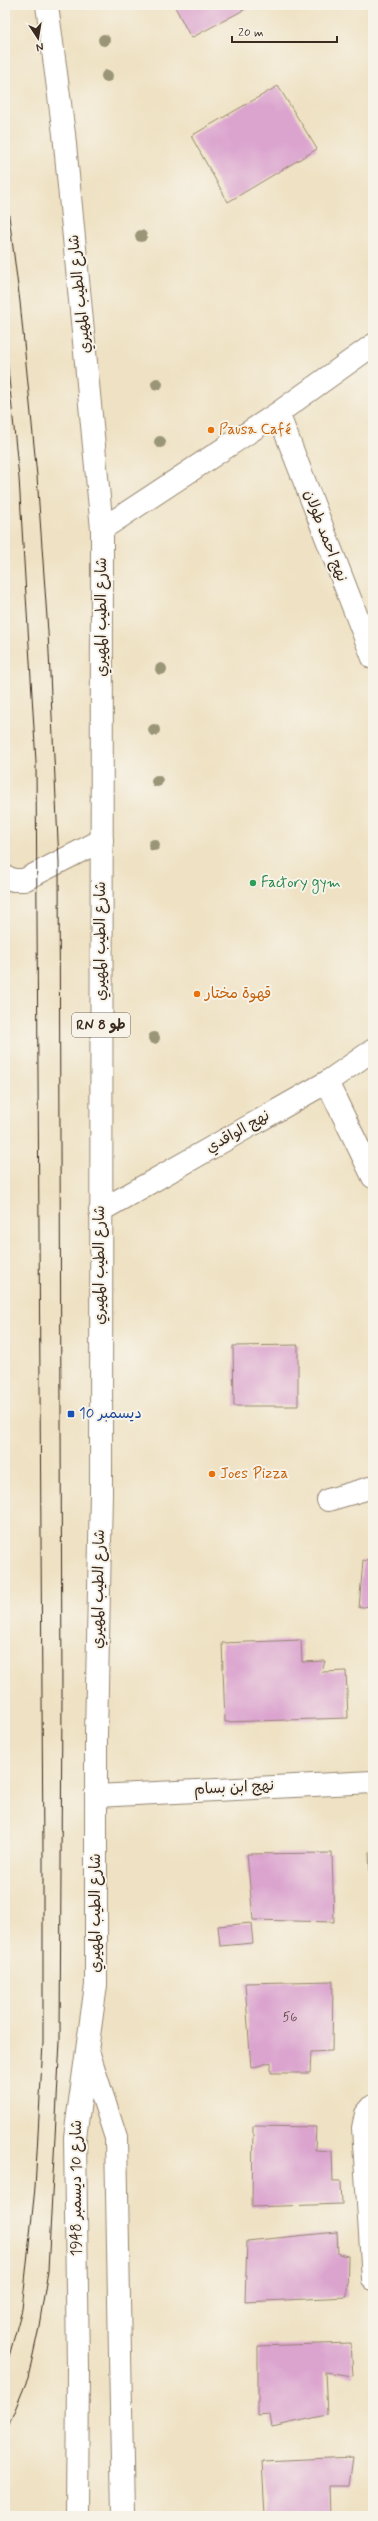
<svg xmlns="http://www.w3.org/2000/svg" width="378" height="2521" viewBox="0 0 378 2521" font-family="Mynerve,'Playpen Sans Arabic',sans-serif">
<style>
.building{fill:#dba4cf}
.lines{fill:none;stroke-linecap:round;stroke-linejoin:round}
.street-casing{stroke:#958671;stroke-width:24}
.secondary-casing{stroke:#958671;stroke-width:24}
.primary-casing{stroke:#958671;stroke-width:24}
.street{stroke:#fff;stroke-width:22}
.secondary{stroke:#fff;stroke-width:22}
.primary{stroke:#fff;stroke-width:22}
.tram{stroke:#3b2a1e;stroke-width:1}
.tree{fill:#9b9578}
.food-dot{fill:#e8710a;stroke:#f7f3e8;stroke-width:1.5}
.leisure-dot{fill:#2e9e5b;stroke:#f7f3e8;stroke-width:1.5}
.transit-dot{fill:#1a4fb4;stroke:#f7f3e8;stroke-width:1.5}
.labels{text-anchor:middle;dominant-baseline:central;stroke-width:4;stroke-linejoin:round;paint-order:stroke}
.number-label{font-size:13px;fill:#63484a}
.shield{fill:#f7f3e8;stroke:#73665b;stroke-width:1}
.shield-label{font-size:14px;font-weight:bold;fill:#3b2a1e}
.street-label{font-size:15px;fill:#3b2a1e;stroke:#f7f3e8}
.food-label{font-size:15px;fill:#c56008;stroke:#f7f3e8;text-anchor:start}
.leisure-label{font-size:15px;fill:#27864d;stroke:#f7f3e8;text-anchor:start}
.transit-label{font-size:15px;fill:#164399;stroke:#f7f3e8;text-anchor:start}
</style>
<rect width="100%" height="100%" fill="#f7f3e8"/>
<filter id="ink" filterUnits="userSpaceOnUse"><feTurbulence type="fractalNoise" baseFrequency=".025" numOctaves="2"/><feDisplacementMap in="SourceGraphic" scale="8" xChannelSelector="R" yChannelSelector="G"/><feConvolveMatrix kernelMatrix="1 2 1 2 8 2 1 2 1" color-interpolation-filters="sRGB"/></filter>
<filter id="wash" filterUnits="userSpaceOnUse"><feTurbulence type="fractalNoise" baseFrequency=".012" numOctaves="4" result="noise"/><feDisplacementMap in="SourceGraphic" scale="16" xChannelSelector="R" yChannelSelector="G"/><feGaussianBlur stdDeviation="0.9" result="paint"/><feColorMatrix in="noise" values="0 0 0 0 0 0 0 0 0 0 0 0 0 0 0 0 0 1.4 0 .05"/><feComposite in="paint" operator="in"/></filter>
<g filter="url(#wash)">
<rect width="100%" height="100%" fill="#efe2c4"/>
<g id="blocks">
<!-- building -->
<path class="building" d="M 174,5 L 253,5 L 191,38 Z
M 278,86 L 317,149 L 228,202 L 191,136 Z
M 298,1345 L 298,1406 L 234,1406 L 233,1346 Z
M 363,1560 L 373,1562 L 373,1605 L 359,1608 Z
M 301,1640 L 302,1662 L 325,1661 L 322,1672 L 346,1671 L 348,1718 L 225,1722 L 222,1643 Z
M 373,1851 L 373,1926 L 372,1926 L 369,1852 Z
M 332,1853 L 334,1922 L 253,1920 L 247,1854 Z
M 251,1923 L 253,1943 L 220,1946 L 218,1926 Z
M 333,1981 L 332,2051 L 311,2052 L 310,2073 L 271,2073 L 271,2062 L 251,2068 L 245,1983 Z
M 253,2126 L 316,2127 L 315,2150 L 332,2151 L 333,2181 L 341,2181 L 342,2204 L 252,2207 Z
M 337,2232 L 338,2254 L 348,2256 L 347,2297 L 245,2302 L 247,2241 Z
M 351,2343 L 353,2376 L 325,2372 L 327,2415 L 272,2427 L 270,2415 L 258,2416 L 258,2346 Z
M 353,2457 L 349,2486 L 329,2486 L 330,2516 L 265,2516 L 262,2461 Z"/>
</g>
</g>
<g filter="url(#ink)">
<use href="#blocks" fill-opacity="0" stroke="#958671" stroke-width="1"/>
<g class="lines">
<defs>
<path id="street" d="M 278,413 L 373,658
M 102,529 L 278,413 L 373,345
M 5,876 L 13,880 L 24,880 L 102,840
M 327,1082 L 373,1177
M 100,1211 L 327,1082 L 373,1050
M 328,1500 L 373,1487
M 373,2106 L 366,2114 L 363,2128 L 373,2279"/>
<path id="secondary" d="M 96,1796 L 373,1782"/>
<path id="primary" d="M 47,5 L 64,134 L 102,529 L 101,1493 L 96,1735 L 96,1985 L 75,2137 L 78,2369 L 77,2516
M 88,2051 L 116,2138 L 123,2516"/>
</defs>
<!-- street casing -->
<use href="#street" class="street-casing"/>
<!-- secondary casing -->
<use href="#secondary" class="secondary-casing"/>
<!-- primary casing -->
<use href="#primary" class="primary-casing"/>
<!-- street -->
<use href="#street" class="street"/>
<!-- secondary -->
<use href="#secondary" class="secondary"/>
<!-- primary -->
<use href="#primary" class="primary"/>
<!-- tram -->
<path class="tram" d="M 5,185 L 20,302 L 37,476 L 48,632 L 59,862 L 62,1697 L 60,2041 L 48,2271 L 38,2332 L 28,2378 L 5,2434
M 5,339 L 19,478 L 36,762 L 43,1853 L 43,2043 L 35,2188 L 22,2309 L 5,2371"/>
</g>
<!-- trees -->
<g class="tree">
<circle cx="104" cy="40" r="6"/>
<circle cx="107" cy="76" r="6"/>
<circle cx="141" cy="236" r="6"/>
<circle cx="157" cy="384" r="6"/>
<circle cx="160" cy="442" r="6"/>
<circle cx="161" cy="669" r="6"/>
<circle cx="154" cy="730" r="6"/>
<circle cx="157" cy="781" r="6"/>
<circle cx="154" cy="845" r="6"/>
<circle cx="154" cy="1038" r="6"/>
</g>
</g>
<!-- markers -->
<g class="food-dot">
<circle cx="211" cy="430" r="4"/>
<circle cx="197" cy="994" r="4"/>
<circle cx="212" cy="1474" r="4"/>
</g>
<circle class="leisure-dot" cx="253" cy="883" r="4"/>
<rect class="transit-dot" x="67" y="1410" width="8" height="8" rx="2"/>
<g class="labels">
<!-- number labels -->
<g class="number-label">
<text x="290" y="2017">56</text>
</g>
<!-- shield labels -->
<rect class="shield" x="72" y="1013" width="58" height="24" rx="3"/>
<g class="shield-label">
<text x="101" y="1025">RN 8 طو</text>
</g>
<!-- street labels -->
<g class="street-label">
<text transform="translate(80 294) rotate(-96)">شارع الطيب المهيري</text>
<text transform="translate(325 536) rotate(69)">نهج احمد طولان</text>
<text transform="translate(102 617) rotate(-90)">شارع الطيب المهيري</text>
<text transform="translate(101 941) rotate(-90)">شارع الطيب المهيري</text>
<text transform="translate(238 1132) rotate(-30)">نهج الواقدي</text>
<text transform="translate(100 1265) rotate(-90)">شارع الطيب المهيري</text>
<text transform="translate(99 1589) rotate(-89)">شارع الطيب المهيري</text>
<text transform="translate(234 1788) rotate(-3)">نهج ابن بسام</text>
<text transform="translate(96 1913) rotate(-90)">شارع الطيب المهيري</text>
<text transform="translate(77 2188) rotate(-90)">شارع 10 ديسمبر 1948</text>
</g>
<!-- food labels -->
<g class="food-label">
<text x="219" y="430">Pausa Café</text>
<text x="205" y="994">قهوة مختار</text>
<text x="220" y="1474">Joes Pizza</text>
</g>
<!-- leisure labels -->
<g class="leisure-label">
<text x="261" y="883">Factory gym</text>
</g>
<!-- transit labels -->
<g class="transit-label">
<text x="79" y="1414">10 ديسمبر</text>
</g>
</g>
<!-- margin -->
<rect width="378" height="2521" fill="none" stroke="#f7f3e8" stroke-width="20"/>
<!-- north arrow -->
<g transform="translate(38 38) rotate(168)" stroke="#f7f3e8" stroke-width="3" paint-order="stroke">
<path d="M0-3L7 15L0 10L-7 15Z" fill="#3b2a1e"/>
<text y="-6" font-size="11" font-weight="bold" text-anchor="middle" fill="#3b2a1e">N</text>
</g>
<!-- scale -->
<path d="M232 36v6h105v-6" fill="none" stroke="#3b2a1e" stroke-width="2"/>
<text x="238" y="36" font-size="12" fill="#3b2a1e" stroke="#f7f3e8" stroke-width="3" paint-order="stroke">20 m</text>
</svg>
